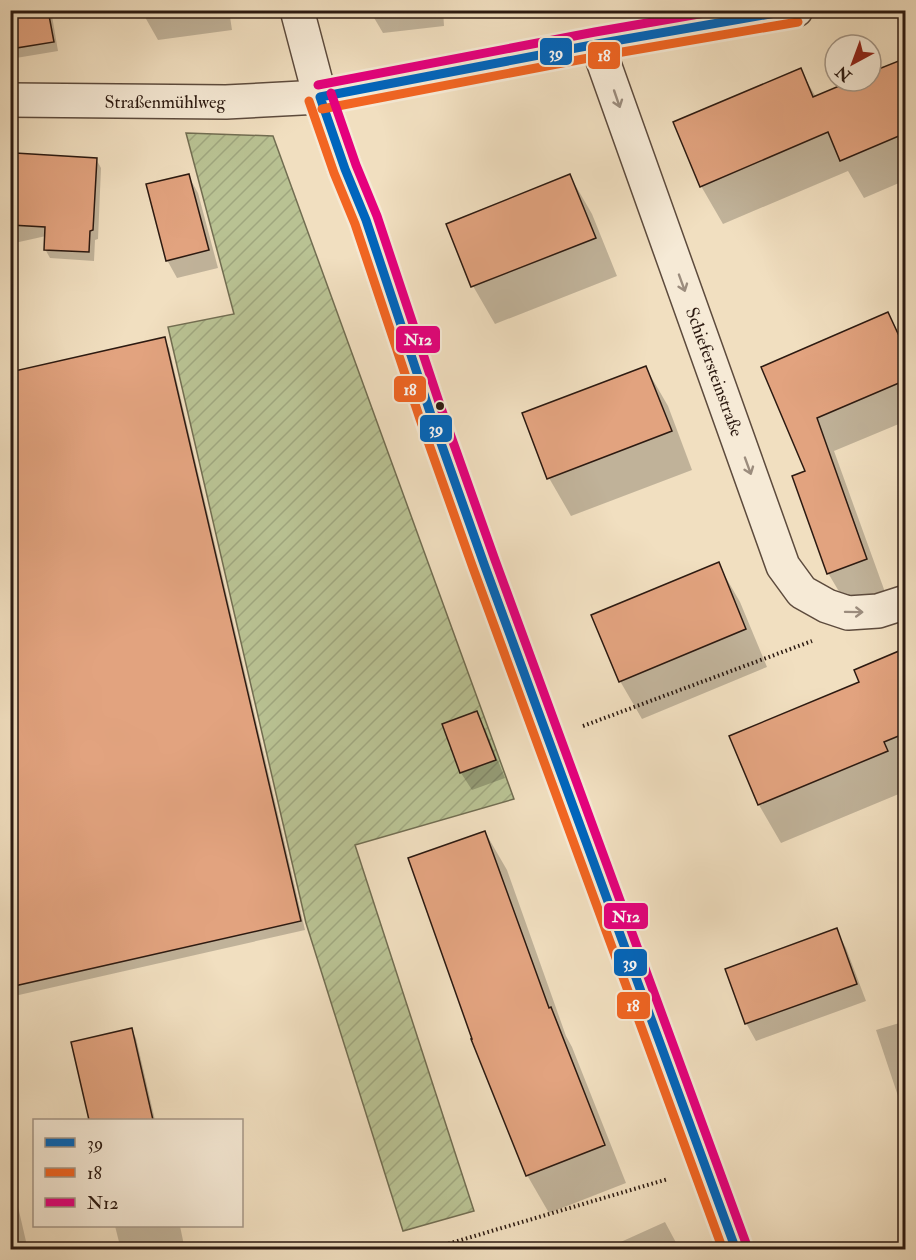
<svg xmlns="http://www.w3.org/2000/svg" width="916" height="1260" viewBox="0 0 916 1260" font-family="'IM FELL Double Pica',serif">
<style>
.garden{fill:url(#garden-furrows);stroke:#726e52;stroke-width:1.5}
.shadow{fill:#0003}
.building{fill:#e2a37f;stroke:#2c1a11;stroke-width:1.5}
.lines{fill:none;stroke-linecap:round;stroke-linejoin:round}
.minor-casing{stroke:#5d4b3d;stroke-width:36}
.tertiary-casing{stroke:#5d4b3d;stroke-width:36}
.path{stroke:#2c1a11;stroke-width:4;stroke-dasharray:1.5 3;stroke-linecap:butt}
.minor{stroke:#f6ead6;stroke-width:33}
.tertiary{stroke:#f6ead6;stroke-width:33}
.bus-1-casing{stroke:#f6ead6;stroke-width:14}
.bus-2-casing{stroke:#f6ead6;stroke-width:14}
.bus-3-casing{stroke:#f6ead6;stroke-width:14}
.bus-1{stroke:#0065bd;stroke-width:9}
.bus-2{stroke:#f26522;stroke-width:9}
.bus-3{stroke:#e5007d;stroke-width:9}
.oneway{stroke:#9b8c7d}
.bus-dot{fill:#2c1a11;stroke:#f6ead6;stroke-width:2}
.labels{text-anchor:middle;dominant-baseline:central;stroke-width:6;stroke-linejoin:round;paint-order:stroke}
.street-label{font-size:18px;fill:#2c1a11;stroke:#f6ead6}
.line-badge{stroke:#f6ead6;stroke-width:2}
.badge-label{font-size:16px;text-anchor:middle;font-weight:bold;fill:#fff}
</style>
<defs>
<pattern id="garden-furrows" width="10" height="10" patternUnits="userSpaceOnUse" patternTransform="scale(1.5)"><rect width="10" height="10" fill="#b9c293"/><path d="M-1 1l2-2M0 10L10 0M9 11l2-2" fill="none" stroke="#9fa67e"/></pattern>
</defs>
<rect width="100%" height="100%" fill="#f1dfc0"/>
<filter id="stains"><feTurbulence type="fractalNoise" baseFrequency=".00333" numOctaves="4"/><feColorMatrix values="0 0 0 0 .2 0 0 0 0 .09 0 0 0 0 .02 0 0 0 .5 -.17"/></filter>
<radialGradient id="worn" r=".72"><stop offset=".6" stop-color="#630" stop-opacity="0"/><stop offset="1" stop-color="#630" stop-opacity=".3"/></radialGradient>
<!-- garden -->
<path class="garden" d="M 186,133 L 273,136 L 514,799 L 355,845 L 474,1211 L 403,1231 L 306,923 L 168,327 L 234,314 Z"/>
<!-- shadow -->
<path class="shadow" d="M 10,10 L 51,10 L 58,51 L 10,59 Z
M 141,10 L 229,10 L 232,30 L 158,40 Z
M 372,10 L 443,10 L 444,26 L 383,33 L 373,16 Z
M 906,59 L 906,180 L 864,198 L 848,171 L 723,224 L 701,186 L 800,70 L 816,97 L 854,81 L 871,81 L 871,74 Z
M 96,159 L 101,168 L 98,239 L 95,240 L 94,261 L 50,258 L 45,249 L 46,236 L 10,244 L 10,179 Z
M 188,175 L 198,193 L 218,268 L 177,278 L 167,260 Z
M 570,176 L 592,214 L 617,276 L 495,324 L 473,286 Z
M 888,314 L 903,342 L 906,341 L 906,421 L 834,451 L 885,592 L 847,605 L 828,573 L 807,472 L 763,368 Z
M 164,339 L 169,348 L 305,930 L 10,997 L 10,374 Z
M 646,368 L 668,406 L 692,470 L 571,516 L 549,478 Z
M 718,564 L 740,602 L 767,667 L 642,719 L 620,681 Z
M 906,650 L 906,791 L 781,843 L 759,805 L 731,737 L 861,682 Z
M 476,713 L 486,731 L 505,778 L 472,790 L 461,773 L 444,725 Z
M 485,832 L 507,870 L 566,1036 L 572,1047 L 626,1183 L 549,1213 L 527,1175 Z
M 836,930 L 846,948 L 866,1001 L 756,1041 L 746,1023 Z
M 906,1021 L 906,1114 L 902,1108 L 876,1030 Z
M 131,1029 L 136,1038 L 155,1120 L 91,1120 L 73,1043 Z
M 10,1172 L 28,1250 L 10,1250 Z
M 665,1222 L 680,1250 L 603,1250 Z
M 115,1226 L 180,1226 L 185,1250 L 121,1250 Z"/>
<!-- building -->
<path class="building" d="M 10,10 L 48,10 L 54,42 L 10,49 Z
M 906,58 L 906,133 L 840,161 L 828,132 L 700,187 L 673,122 L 801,68 L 813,97 L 851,81 L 871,81 L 871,72 Z
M 15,153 L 97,158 L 93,230 L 90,231 L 89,252 L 44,250 L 45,227 L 11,225 Z
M 189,174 L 209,250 L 166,261 L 146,184 Z
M 570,174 L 596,238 L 471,287 L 446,224 Z
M 888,312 L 906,351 L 906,380 L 817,418 L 867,559 L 827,574 L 792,476 L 805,471 L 761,367 Z
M 165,337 L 301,921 L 10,987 L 10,372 Z
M 646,366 L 672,431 L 547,479 L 522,413 Z
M 719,562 L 746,629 L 619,682 L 591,615 Z
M 906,648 L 906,733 L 884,742 L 888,751 L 758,805 L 729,736 L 859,682 L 854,670 Z
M 477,711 L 496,760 L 460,773 L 442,724 Z
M 485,831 L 549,1008 L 551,1007 L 605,1145 L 526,1176 L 471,1039 L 472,1039 L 408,858 Z
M 837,928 L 857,984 L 745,1024 L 725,969 Z
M 132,1028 L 153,1120 L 89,1120 L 71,1042 Z"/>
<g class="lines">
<defs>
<path id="minor" d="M 597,44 L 783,566 L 802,592 L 827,606 L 848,613 L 878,611 L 906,602
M 10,100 L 226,102 L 320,97 L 597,44 L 796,10"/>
<path id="tertiary" d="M 297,10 L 320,97 L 345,169 L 366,220 L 431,415 L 484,564 L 736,1250"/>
</defs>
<!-- minor casing -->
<use href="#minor" class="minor-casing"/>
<!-- tertiary casing -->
<use href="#tertiary" class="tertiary-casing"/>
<!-- path -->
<path class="path" d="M 583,726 L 812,641
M 427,1250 L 668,1179"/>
<!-- minor -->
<use href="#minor" class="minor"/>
<!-- tertiary -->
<use href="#tertiary" class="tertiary"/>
<defs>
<path id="bus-1" d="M 320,97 L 345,169 L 366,220 L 431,415 L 484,564 L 736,1250
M 320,97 L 597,44 L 793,10"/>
<path id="bus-2" d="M 309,101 L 334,173 L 355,224 L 420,419 L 473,568 L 723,1250
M 322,109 L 599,56 L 798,22"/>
<path id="bus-3" d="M 318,85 L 595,32 L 722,10
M 331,93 L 356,165 L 377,216 L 442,411 L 495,560 L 747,1246"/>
</defs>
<!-- bus-1 casing -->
<use href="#bus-1" class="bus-1-casing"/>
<!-- bus-2 casing -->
<use href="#bus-2" class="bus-2-casing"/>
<!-- bus-3 casing -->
<use href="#bus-3" class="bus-3-casing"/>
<!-- bus-1 -->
<use href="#bus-1" class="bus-1"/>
<!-- bus-2 -->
<use href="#bus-2" class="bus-2"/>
<!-- bus-3 -->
<use href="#bus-3" class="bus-3"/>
</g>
<!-- one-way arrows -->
<defs><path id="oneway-shaft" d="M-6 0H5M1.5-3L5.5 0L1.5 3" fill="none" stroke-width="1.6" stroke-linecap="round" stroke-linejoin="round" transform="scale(1.5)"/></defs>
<g class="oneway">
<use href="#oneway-shaft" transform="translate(617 99) rotate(71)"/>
<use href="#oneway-shaft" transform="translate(682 283) rotate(70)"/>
<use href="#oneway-shaft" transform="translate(748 466) rotate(70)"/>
<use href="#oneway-shaft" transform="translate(854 612) rotate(1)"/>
</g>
<!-- markers -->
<circle class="bus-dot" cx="440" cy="406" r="5"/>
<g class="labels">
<!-- street labels -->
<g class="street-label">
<text x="165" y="102">Straßenmühlweg</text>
<text transform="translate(714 372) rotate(70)">Schiefersteinstraße</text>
</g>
</g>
<g class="line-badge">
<rect x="539" y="37" width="34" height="29" rx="6" fill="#0065bd"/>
<rect x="587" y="41" width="34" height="29" rx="6" fill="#f26522"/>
<rect x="395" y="325" width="46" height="29" rx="6" fill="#e5007d"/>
<rect x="393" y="375" width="34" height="28" rx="6" fill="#f26522"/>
<rect x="419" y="414" width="34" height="29" rx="6" fill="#0065bd"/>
<rect x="603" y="902" width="46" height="28" rx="6" fill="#e5007d"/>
<rect x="613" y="948" width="35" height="29" rx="6" fill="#0065bd"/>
<rect x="616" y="991" width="35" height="29" rx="6" fill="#f26522"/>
</g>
<g class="badge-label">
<text x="556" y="58">39</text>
<text x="604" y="61">18</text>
<text x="418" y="345">N12</text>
<text x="410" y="395">18</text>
<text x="436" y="434">39</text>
<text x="626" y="922">N12</text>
<text x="630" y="968">39</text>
<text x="633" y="1011">18</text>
</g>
<!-- margin -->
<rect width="916" height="1260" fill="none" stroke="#f1dfc0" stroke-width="36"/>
<rect x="12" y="12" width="892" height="1236" fill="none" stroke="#2c1a11" stroke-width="3"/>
<rect x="18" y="18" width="880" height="1224" fill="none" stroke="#2c1a11" stroke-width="1.5"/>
<!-- legend -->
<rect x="33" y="1119" width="210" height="108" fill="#f6ead6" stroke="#a59787" stroke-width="1.5"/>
<rect x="45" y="1138" width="30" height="9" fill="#0065bd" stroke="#a59787" stroke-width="1.5"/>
<text x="87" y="1149" font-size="18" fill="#2c1a11">39</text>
<rect x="45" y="1168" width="30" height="9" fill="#f26522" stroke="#a59787" stroke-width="1.5"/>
<text x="87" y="1179" font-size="18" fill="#2c1a11">18</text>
<rect x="45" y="1198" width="30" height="9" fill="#e5007d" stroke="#a59787" stroke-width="1.5"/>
<text x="87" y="1209" font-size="18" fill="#2c1a11">N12</text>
<!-- north arrow -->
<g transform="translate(853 63) rotate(221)"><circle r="28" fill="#f6ead6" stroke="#a59787" stroke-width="1.5"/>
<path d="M0-4.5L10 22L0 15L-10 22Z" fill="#8f2418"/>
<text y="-9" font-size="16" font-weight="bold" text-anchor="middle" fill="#2c1a11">N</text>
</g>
<rect width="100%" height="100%" filter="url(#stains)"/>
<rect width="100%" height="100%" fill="url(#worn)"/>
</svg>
